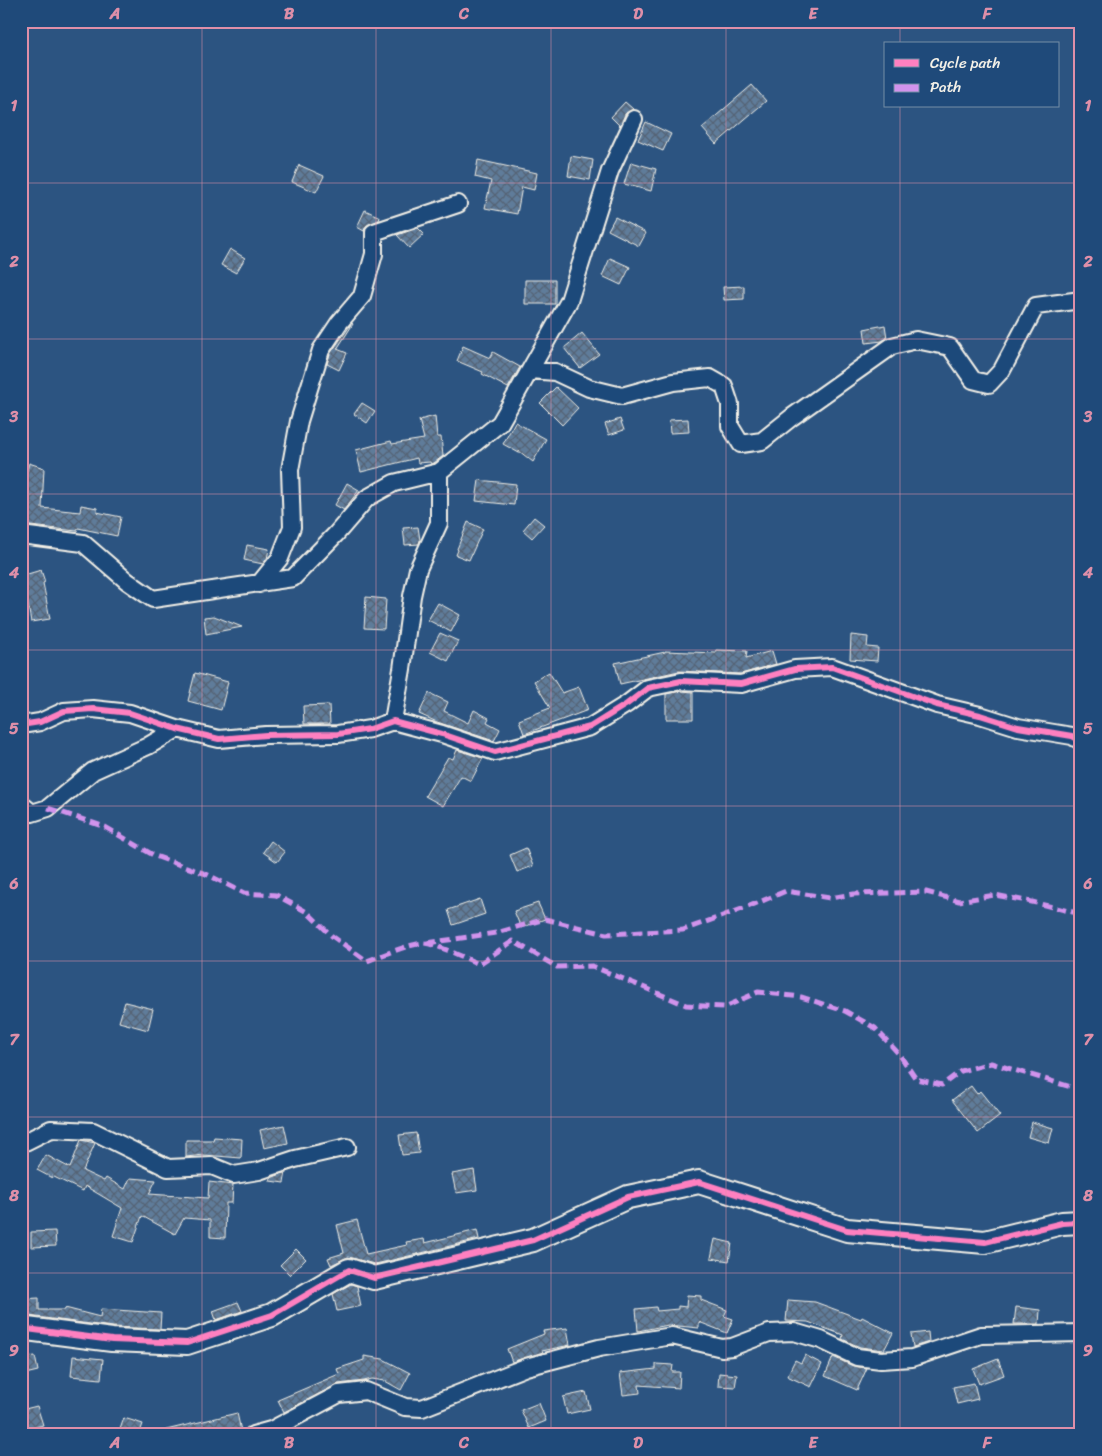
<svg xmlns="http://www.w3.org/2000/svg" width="1102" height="1456" viewBox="0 0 1102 1456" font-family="Sriracha,sans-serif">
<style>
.building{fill:url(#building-cross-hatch);stroke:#f4f1e8}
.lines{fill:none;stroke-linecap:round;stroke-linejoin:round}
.street-casing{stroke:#f4f1e8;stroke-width:20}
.secondary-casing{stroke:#f4f1e8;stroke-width:26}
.street{stroke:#1f4a7a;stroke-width:16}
.secondary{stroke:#1f4a7a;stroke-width:22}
.quiet{stroke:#d193ec;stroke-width:5;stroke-dasharray:10 5;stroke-linecap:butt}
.cycleway-casing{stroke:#1f4a7a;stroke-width:9}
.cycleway{stroke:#ff80c0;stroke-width:6}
.grid{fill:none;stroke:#de8fa9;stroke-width:1;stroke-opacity:0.55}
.neatline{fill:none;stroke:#de8fa9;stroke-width:2}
.grid-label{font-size:16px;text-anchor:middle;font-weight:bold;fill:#de8fa9}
</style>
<defs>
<pattern id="building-cross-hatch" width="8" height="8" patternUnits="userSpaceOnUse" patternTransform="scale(1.25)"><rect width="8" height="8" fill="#5e7b9a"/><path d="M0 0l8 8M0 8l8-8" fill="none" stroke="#556474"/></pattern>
</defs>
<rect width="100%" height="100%" fill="#2c5481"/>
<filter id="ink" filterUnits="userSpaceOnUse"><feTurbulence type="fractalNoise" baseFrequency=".02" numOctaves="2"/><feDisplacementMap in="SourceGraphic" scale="10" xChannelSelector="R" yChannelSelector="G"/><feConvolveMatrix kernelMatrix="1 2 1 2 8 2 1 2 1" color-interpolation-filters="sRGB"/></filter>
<g filter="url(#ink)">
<!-- building -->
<path class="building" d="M 752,85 L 766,101 L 716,144 L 702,128 Z
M 625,102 L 633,109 L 625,114 L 620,126 L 611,117 Z
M 646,122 L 671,134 L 663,151 L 638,140 Z
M 571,156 L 593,160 L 590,180 L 568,176 Z
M 478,160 L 537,173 L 534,190 L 522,187 L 517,214 L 485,208 L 491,181 L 475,177 Z
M 631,162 L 656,169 L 651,191 L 624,184 Z
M 299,165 L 324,176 L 316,192 L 292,182 Z
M 365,210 L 380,217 L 379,220 L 366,226 L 364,231 L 357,227 Z
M 615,217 L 646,233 L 639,246 L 608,230 Z
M 418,228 L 424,234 L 409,248 L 397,235 Z
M 230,249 L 245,258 L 236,273 L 221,265 Z
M 610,258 L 630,267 L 621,285 L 602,276 Z
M 525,280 L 555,280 L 555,304 L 525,304 Z
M 744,286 L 744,299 L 724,300 L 723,287 Z
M 352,323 L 353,324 L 337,349 L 347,353 L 339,370 L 327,364 L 330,354 Z
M 885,325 L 887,338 L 882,341 L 866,343 L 864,329 Z
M 582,333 L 599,354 L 580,368 L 564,348 Z
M 463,346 L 490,358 L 493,352 L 520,367 L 508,388 L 482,374 L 483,372 L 457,361 Z
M 556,387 L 578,408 L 562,425 L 540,403 Z
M 362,403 L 375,411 L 367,423 L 354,414 Z
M 435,416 L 437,437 L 441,437 L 443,456 L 434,463 L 431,464 L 430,462 L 418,463 L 417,458 L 361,472 L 356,450 L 391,441 L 392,444 L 424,439 L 419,420 Z
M 620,419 L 624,430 L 609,435 L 605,424 Z
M 688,419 L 689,432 L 670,433 L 669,420 Z
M 515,422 L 546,439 L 533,462 L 519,451 L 519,453 L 503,444 Z
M 29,463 L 44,468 L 42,508 L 80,512 L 81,505 L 97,508 L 97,512 L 121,517 L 117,536 L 78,528 L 77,531 L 21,525 L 21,478 L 25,479 Z
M 479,480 L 516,484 L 514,505 L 476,501 Z
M 347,483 L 359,490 L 344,510 L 335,505 Z
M 534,517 L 544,525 L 532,538 L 523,530 Z
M 468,522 L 483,529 L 469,560 L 456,555 L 458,550 L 457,549 Z
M 418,527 L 420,540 L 419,544 L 405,545 L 403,528 Z
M 247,545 L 269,549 L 267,559 L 263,564 L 244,560 Z
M 41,570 L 45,582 L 43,583 L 50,619 L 31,622 L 25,588 L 21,590 L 21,576 Z
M 366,597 L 386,599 L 384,629 L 364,628 Z
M 438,603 L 460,615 L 451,632 L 428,620 Z
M 214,616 L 242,627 L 206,634 L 204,617 Z
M 440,633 L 458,641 L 448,661 L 430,652 Z
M 851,635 L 868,637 L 867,647 L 878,648 L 877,661 L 850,659 Z
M 716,650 L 747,651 L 746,658 L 772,651 L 776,664 L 741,674 L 679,671 L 620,684 L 615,663 L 665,652 L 665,651 L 716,653 Z
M 549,672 L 562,693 L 579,687 L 588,710 L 524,734 L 519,720 L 550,708 L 534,681 Z
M 195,673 L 228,682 L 221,710 L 188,701 Z
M 682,691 L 693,692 L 693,719 L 666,719 L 666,694 Z
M 429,693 L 448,702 L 444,711 L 468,723 L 474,710 L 489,718 L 487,722 L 500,729 L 494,741 L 437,722 L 419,714 Z
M 329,705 L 330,724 L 304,724 L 303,706 Z
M 457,750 L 483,758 L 471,781 L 461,776 L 443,806 L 425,796 L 448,757 L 453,759 Z
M 271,841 L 285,852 L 277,862 L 263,852 Z
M 526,848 L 533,866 L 517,872 L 510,855 Z
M 480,899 L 485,914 L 453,925 L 448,910 Z
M 538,903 L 545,919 L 521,928 L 514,911 Z
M 125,1002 L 153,1009 L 148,1030 L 119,1022 Z
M 971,1086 L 977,1094 L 980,1091 L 1000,1116 L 978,1133 L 952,1100 Z
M 1032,1122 L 1053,1128 L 1049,1143 L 1028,1137 Z
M 284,1125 L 288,1143 L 264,1148 L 260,1130 Z
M 416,1133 L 419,1153 L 402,1155 L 399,1135 Z
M 214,1137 L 242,1139 L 241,1158 L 204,1155 L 186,1157 L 186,1140 L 213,1140 Z
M 81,1140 L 95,1143 L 83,1171 L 104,1181 L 106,1178 L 125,1189 L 130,1178 L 156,1180 L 149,1194 L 208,1198 L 209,1182 L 233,1185 L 232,1203 L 226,1203 L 225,1238 L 210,1237 L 210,1220 L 184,1218 L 175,1234 L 142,1216 L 133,1242 L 113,1236 L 122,1208 L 85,1186 L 83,1191 L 52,1176 L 52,1178 L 37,1170 L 46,1155 L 70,1168 Z
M 474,1170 L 477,1190 L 456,1193 L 452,1174 Z
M 286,1172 L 284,1183 L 270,1181 L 271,1178 Z
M 357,1220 L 366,1254 L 407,1245 L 406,1242 L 424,1239 L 425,1243 L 477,1230 L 479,1239 L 380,1263 L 374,1264 L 348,1257 L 331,1265 L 328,1258 L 344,1253 L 337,1225 Z
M 55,1231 L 56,1246 L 31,1247 L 31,1232 Z
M 715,1239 L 732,1243 L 729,1261 L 711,1258 Z
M 296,1249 L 306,1259 L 290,1275 L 280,1265 Z
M 351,1284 L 357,1286 L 361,1306 L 337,1311 L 333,1294 Z
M 687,1295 L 701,1296 L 701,1300 L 727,1310 L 724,1316 L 733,1319 L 727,1333 L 699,1322 L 699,1328 L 668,1325 L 638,1331 L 636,1309 L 656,1307 L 657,1311 L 678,1309 L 678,1306 L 686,1307 Z
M 39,1298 L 39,1310 L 65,1310 L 65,1308 L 100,1317 L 101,1309 L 161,1313 L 160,1329 L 113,1327 L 29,1316 L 21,1318 L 21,1299 Z
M 788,1300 L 815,1302 L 861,1319 L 862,1317 L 893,1333 L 884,1350 L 860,1347 L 842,1339 L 843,1335 L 808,1322 L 786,1321 Z
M 238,1302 L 242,1311 L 216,1320 L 213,1311 Z
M 1016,1307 L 1040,1310 L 1039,1324 L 1014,1324 Z
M 567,1328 L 570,1345 L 542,1351 L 543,1352 L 512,1362 L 507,1349 L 544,1334 L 543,1331 Z
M 928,1332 L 929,1342 L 913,1347 L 911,1334 Z
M 805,1355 L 822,1364 L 811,1387 L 787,1376 L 795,1360 L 801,1363 Z
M 35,1356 L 38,1371 L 21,1375 L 21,1358 Z
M 73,1356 L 103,1359 L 101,1379 L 71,1376 Z
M 364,1356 L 383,1359 L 410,1373 L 401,1390 L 385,1381 L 372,1379 L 364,1381 L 338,1384 L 284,1412 L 278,1400 L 339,1374 L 337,1369 L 364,1360 Z
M 833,1357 L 853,1366 L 867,1368 L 857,1390 L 825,1376 Z
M 998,1359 L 1004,1375 L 979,1384 L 973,1369 Z
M 656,1364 L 673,1365 L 672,1372 L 680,1372 L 679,1388 L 639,1385 L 640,1393 L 623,1395 L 620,1373 L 656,1369 Z
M 719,1373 L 737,1375 L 735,1387 L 718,1386 Z
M 974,1383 L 978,1399 L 957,1404 L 953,1387 Z
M 586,1392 L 590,1409 L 567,1414 L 563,1397 Z
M 539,1403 L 546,1421 L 529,1428 L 521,1410 Z
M 37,1406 L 43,1425 L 24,1430 L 21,1422 L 21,1410 Z
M 237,1413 L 241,1431 L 226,1435 L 167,1435 L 166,1430 Z
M 124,1418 L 143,1424 L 139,1435 L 118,1435 Z"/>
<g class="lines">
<defs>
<path id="street" d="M 530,370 L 555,372 L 589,388 L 622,396 L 673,382 L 710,378 L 724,386 L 730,404 L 730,426 L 741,444 L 762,441 L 792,417 L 892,346 L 916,340 L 950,347 L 973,380 L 989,384 L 1002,370 L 1036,306 L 1081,300
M 21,535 L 83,543 L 127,581 L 153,599 L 293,578 L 336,534 L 367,498 L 394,483 L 439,472 L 500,423 L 569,301 L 610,171 L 634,119
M 259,584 L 280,558 L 292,527 L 290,470 L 299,421 L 321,350 L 339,323 L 362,296 L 374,254 L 374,232 L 458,204
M 393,721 L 402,669 L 412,596 L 418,569 L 439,523 L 439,472
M 21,725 L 40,722 L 64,711 L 93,709 L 130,713 L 177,729 L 219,739 L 266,735 L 338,734 L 370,729 L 393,721 L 442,734 L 495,752 L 590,727 L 627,704 L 648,688 L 681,681 L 741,684 L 795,669 L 832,667 L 937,705 L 980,715 L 1018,727 L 1072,736 L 1081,741
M 21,804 L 32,813 L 48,808 L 93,771 L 148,746 L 177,729
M 21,1144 L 51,1129 L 93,1131 L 168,1168 L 212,1166 L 234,1175 L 259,1171 L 295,1159 L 347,1147
M 253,1435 L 271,1430 L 339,1394 L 366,1391 L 405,1407 L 422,1408 L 526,1367 L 599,1348 L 672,1336 L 722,1348 L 732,1347 L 769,1333 L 794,1332 L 821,1340 L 857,1357 L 881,1360 L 912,1358 L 981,1335 L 1081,1333"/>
<path id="secondary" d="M 21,1333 L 27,1329 L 112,1340 L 187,1343 L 272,1315 L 349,1270 L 374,1278 L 533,1240 L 628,1197 L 699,1182 L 847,1230 L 985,1242 L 1062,1223 L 1081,1222"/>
</defs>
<!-- street casing -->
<use href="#street" class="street-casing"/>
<!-- secondary casing -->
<use href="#secondary" class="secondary-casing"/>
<!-- street -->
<use href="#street" class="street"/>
<!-- secondary -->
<use href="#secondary" class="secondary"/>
<!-- quiet -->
<path class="quiet" d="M 48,808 L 105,827 L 155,856 L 206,874 L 244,893 L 276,895 L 307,912 L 332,936 L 367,961 C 380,956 410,944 423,943 C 435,943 467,959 479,964 L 513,941 L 557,967 L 592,966 L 686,1005 L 725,1007 L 758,992 L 801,997 L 845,1011 L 875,1028 L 899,1054 L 916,1079 L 942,1085 L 961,1071 L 991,1063 L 1081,1090
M 427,943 L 496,933 L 545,919 L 606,934 L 683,930 L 745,908 L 786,891 L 830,898 L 854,894 L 926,892 L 959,901 L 995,895 L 1032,902 L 1081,914"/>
<defs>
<path id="cycleway" d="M 21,725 L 40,722 L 64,711 L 93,709 L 130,713 L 177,729 L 219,739 L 266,735 L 338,734 L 370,729 L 393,721 L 442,734 L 495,752 L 590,727 L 627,704 L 648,688 L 681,681 L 741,684 L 795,669 L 832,667 L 937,705 L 980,715 L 1018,727 L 1072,736 L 1081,741
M 21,1333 L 27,1329 L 112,1340 L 187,1343 L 272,1315 L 349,1270 L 374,1278 L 533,1240 L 628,1197 L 699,1182 L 847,1230 L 985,1242 L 1062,1223 L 1081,1222"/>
</defs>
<!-- cycleway casing -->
<use href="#cycleway" class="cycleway-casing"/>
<!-- cycleway -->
<use href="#cycleway" class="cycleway"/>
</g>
</g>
<!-- grid -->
<path class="grid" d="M 202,21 L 202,1435M 376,21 L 376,1435M 551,21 L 551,1435M 726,21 L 726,1435M 900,21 L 900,44M 900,106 L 900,1435M 21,183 L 1081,183M 21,339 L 1081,339M 21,494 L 1081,494M 21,650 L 1081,650M 21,806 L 1081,806M 21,961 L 1081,961M 21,1117 L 1081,1117M 21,1273 L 1081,1273"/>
<!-- margin -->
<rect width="1102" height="1456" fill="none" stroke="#1f4a7a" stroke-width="55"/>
<!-- legend -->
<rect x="884" y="42" width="175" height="65" fill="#1f4a7a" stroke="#748da6"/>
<rect x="894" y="59" width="25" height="8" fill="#ff80c0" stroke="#748da6"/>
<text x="930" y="68" font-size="15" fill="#f4f1e8">Cycle path</text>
<rect x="894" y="84" width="25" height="8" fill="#d193ec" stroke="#748da6"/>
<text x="930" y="92" font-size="15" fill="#f4f1e8">Path</text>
<rect x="28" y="28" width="1046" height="1400" class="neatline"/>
<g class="grid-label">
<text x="115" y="19">A</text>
<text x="289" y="19">B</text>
<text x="464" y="19">C</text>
<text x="638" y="19">D</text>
<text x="813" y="19">E</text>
<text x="987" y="19">F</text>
<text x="14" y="111">1</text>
<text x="1088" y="111">1</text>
<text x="14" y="267">2</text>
<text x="1088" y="267">2</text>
<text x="14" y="422">3</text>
<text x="1088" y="422">3</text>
<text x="14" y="578">4</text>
<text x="1088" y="578">4</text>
<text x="14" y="734">5</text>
<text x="1088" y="734">5</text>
<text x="14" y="889">6</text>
<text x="1088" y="889">6</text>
<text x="14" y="1045">7</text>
<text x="1088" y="1045">7</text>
<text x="14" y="1201">8</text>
<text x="1088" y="1201">8</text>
<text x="14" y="1356">9</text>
<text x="1088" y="1356">9</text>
<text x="115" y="1448">A</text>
<text x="289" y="1448">B</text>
<text x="464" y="1448">C</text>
<text x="638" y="1448">D</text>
<text x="813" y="1448">E</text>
<text x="987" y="1448">F</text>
</g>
</svg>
